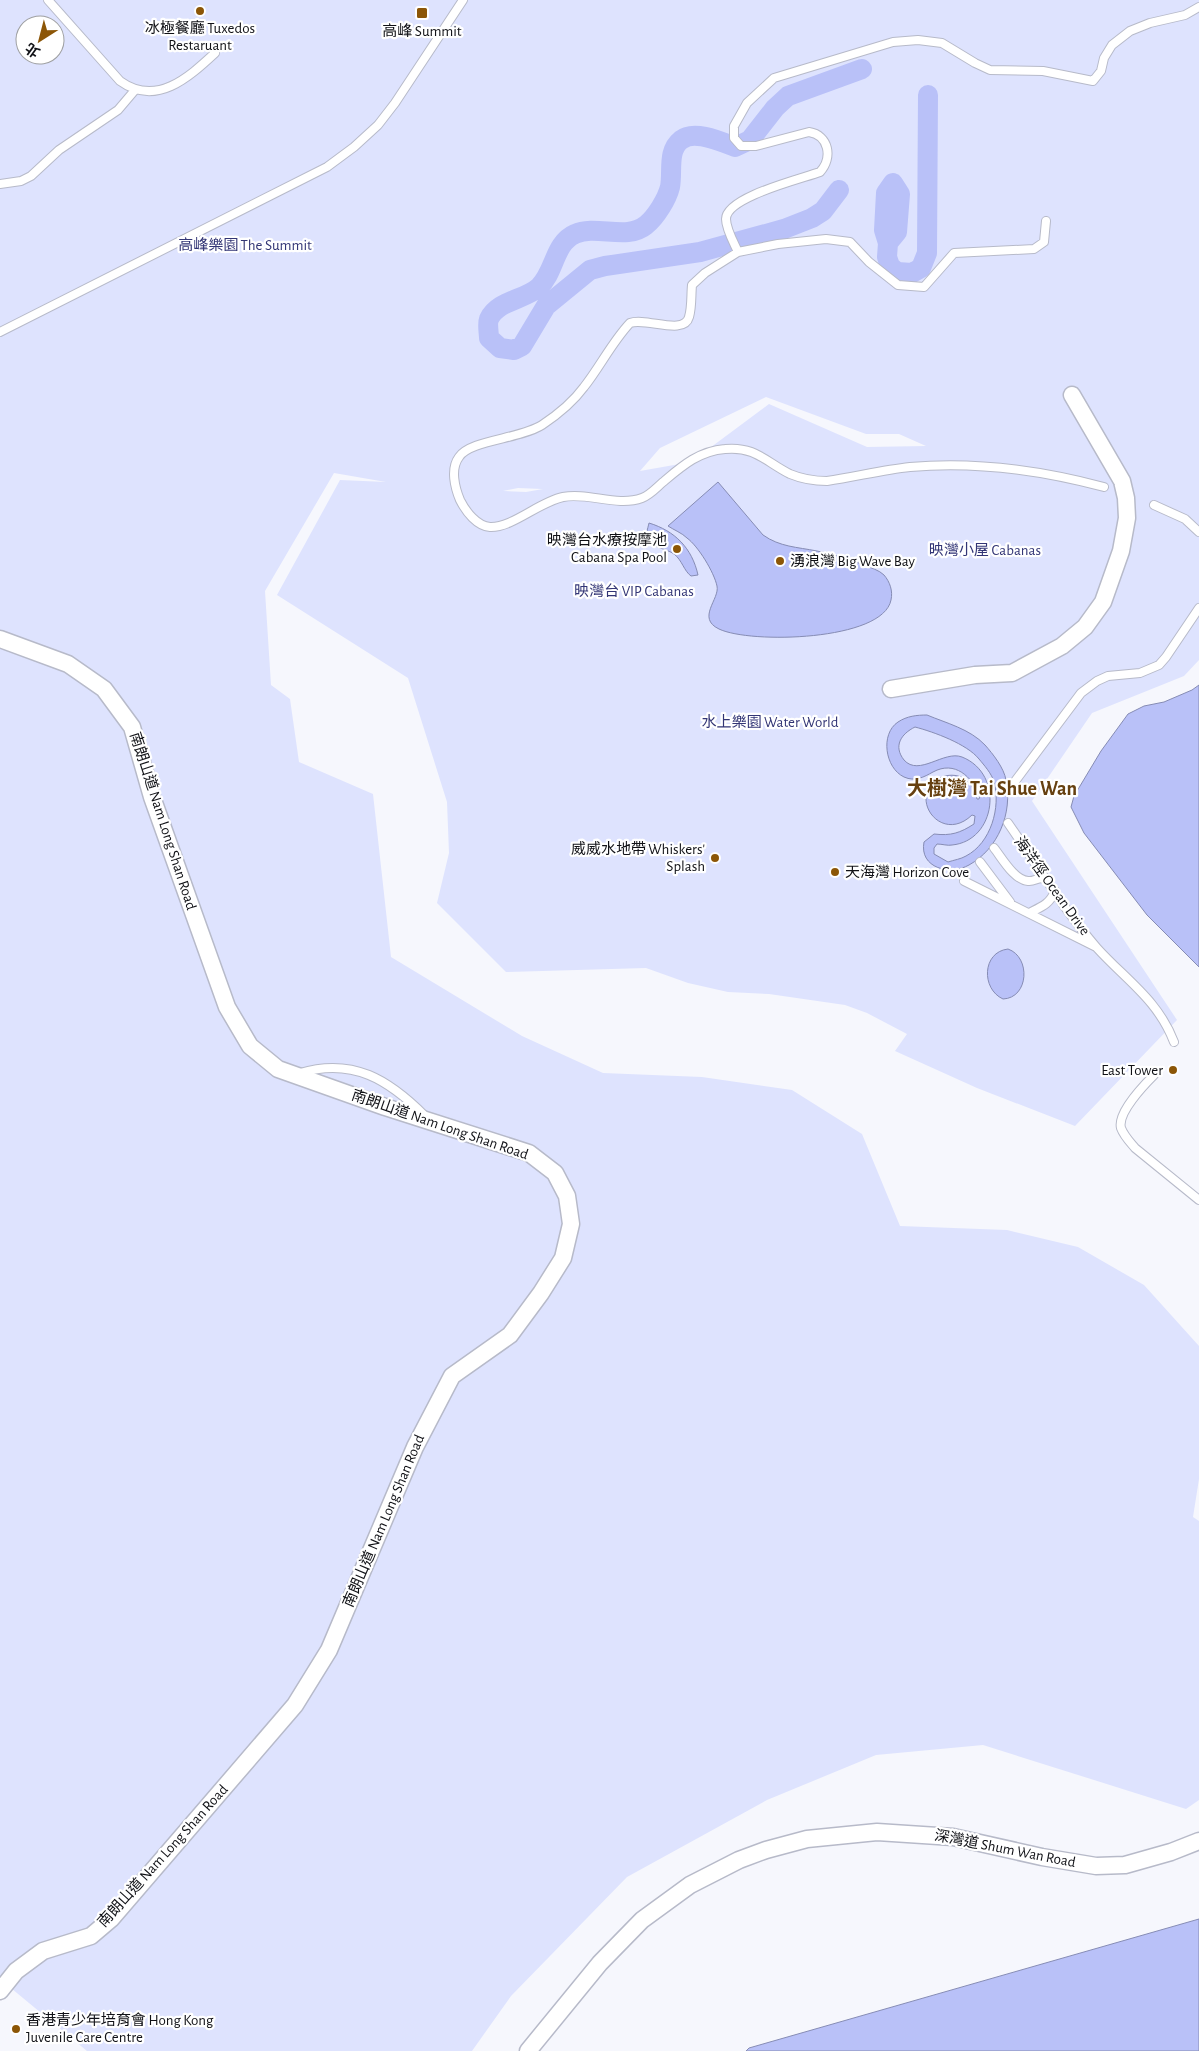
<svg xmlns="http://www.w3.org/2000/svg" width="1199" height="2051" viewBox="0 0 1199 2051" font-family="'Alegreya Sans','Noto Sans TC',sans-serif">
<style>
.green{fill:#dee3fe;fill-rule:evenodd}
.water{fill:#b9c1f8;stroke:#868cb4;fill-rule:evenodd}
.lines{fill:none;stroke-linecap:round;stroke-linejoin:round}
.canal{stroke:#b9c1f8;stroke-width:20}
.lane-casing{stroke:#b7bac9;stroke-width:10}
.street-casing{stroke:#b7bac9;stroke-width:19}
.lane{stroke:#fff;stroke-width:8}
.street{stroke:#fff;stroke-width:16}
.poi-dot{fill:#8c5607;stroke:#fff;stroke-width:2}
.labels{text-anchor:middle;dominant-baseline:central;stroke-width:4.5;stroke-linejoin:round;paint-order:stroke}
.poi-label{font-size:15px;fill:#101116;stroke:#fff;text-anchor:end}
.park-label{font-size:15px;fill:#323575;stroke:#fff}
.street-label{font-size:15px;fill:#101116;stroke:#fff}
.district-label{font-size:20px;font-weight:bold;fill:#664010;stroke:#fff}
</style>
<rect width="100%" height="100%" fill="#f6f7fd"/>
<!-- green -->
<path class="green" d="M 0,0 L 1199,0 L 1199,660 L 1184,676 L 1092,713 L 1032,801 L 1177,1020 L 1075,1126 L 977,1088 L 895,1051 L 907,1034 L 867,1013 L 845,1005 L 769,994 L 728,992 L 688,983 L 646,968 L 506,972 L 437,903 L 449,853 L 447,802 L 408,678 L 277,595 L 340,480 L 386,482 L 334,473 L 265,591 L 271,685 L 290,699 L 299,762 L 373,794 L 391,957 L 522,1036 L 603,1073 L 702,1077 L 792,1090 L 862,1134 L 900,1226 L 1007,1230 L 1078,1247 L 1144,1285 L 1199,1346 L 1199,1479 L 1193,1517 L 1199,1521 L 1199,1800 L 1186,1809 L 983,1745 L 876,1755 L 767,1800 L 627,1877 L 511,1996 L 472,2051 L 87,2051 L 0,1979 ZM 25,25 L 55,25 L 55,55 L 25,55 ZM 766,397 L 866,434 L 899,434 L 926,446 L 867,447 L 769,404 L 691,462 L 640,471 L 660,448 ZM 518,488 L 542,489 L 543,489 L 526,492 L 503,491 Z"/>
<!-- water -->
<path class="water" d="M 718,482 L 763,535 C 780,547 797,547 817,551 C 833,554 849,559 864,565 C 871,568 879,570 884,575 C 890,582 893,591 891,600 C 883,641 750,644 719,629 C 696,618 720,599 717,586 C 714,572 698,546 687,538 C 682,533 674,530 668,526 Z
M 649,523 C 675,531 692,548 698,575 L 691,576 C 684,571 682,560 674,554 C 667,549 653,547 649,542 C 644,538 648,528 649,523 Z
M 1199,685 L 1199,967 L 1147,915 L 1084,833 L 1071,807 L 1074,796 L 1101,751 L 1128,714 L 1144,706 L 1164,702 L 1192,690 Z
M 927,715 C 946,723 970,729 985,745 C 993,754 1004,768 1006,780 C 1013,813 998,849 969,865 C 950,876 919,868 924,842 L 934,834 C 951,836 960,833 974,824 L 975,816 L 972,815 C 942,844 909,800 936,780 C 942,776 950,774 958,776 C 969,779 974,788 977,799 L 979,799 L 980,796 C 972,777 955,760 933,772 C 924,777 915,782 904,777 C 885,768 880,734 898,722 C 907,716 917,715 927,715 ZM 915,727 C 934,732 967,744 979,759 C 984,765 992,774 994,782 C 1001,807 991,843 966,856 C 961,859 954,860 948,862 L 934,854 L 934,848 L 937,844 C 942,844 948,846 952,845 C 996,841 1005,774 962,757 C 944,750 919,777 904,760 C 893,746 901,734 915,727 Z
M 1008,949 C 1031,957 1029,998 1003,999 C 981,989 982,952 1008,949 Z
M 1199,1919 L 1199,2051 L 746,2051 L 749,2048 Z"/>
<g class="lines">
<!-- canal -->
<path class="canal" d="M 839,190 L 823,211 L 812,218 L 784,229 L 700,252 L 605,266 L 590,270 L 546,306 L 522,346 L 514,350 L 500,348 L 489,338 C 489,333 487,324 489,319 C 498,300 525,300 539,287 C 555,272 554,243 575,234 C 596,224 627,241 646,225 C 656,217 667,199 670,187 C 673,171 667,151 681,140 C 694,129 722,142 735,147 L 750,140 L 775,108 L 788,96 L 862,69
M 888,243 L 897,232 L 900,194 L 893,183 L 886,193 L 884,230 L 888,243 L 887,257 L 890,266 L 897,272 L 912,273 L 921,268 L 927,253 L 928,95"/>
<defs>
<path id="lane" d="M 48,0 L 120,81 C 156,107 188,78 215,53
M 0,184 L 21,181 L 31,176 L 59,150 L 118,110 L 135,90
M 1046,221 L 1044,242 L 1034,249 L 954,253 L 924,287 L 898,285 L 869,262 L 850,242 L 826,239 L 778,244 L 738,252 L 705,273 L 692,285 C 691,295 692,307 689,317 C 684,336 646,317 630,323 C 612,342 600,367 584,387 C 573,402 557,415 542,425 C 520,439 470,440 459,457 C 450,469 455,488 460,500 C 466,512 477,526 490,527 C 512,528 539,502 563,497 C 588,492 617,507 642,498 C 650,495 656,488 663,482 C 682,466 699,451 725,449 C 755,446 766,462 790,474 C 802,479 814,481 827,481 C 855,477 882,470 910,467 C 976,461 1040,470 1104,487
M 738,252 C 734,243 726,229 726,219 C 726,197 801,179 820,172 C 833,158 829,135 809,132 L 756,146 L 741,146 L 734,138 L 734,126 L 747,103 L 774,78 L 893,42 L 918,40 L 942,43 L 975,63 L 990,70 L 1043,71 L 1093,81 L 1101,71 L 1104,58 L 1112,45 L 1130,31 L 1150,23 L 1185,15 L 1199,7
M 0,332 L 327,167 L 354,147 L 378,125 L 395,103 L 463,0
M 1154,505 L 1185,519 L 1199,532
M 1010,788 L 1081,693 L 1097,681 L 1108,676 L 1140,673 L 1159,665 L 1166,657 L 1199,608
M 1008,823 C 1037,865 1064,910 1097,948 C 1126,980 1158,1000 1174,1042
M 994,848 C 1002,858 1014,880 1028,881 C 1035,882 1038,876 1046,879
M 980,862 L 1010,902
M 964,881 L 1096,947
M 1029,913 C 1041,907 1050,904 1055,891
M 300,1073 C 353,1057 389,1080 425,1116
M 1154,1075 C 1144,1085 1117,1113 1121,1128 C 1124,1136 1130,1142 1135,1148 L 1199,1200"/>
<path id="street" d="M 0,639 L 68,664 L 104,689 L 132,727 L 152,797 L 227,1007 L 250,1046 L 278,1069 L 385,1107 L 529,1153 L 555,1173 L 567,1196 L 571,1224 L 563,1258 L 541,1293 L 510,1335 L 452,1376 L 415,1447 L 329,1650 L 295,1705 L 111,1919 L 91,1936 L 43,1951 L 16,1971 L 0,1991
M 891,689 L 975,675 L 1012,673 L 1062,646 L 1085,627 L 1103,602 L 1121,551 L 1127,518 L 1126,498 L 1122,481 L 1072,395
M 528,2051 L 600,1963 L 642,1920 L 690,1885 L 739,1860 L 766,1850 L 807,1839 L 877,1832 L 953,1837 L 1042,1857 L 1096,1866 L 1125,1865 L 1171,1852 L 1199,1841"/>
</defs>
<!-- lane casing -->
<use href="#lane" class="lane-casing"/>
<!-- street casing -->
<use href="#street" class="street-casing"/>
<!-- lane -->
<use href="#lane" class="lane"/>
<!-- street -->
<use href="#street" class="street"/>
</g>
<!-- markers -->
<g class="poi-dot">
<circle cx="200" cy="11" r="5"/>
<rect x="416" y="7" width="12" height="12" rx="2.5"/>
<circle cx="677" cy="549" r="5"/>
<circle cx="780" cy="561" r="5"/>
<circle cx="715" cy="858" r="5"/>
<circle cx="835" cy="872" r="5"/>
<circle cx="1173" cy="1070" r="5"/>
<circle cx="16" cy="2029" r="5"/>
</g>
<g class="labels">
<!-- poi labels -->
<g class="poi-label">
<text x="200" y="28" text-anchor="middle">冰極餐廳 Tuxedos<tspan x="200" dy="17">Restaruant</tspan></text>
<text x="422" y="31" text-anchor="middle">高峰 Summit</text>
<text x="667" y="540">映灣台水療按摩池<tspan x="667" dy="17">Cabana Spa Pool</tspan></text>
<text x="790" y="561" text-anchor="start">湧浪灣 Big Wave Bay</text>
<text x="705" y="849">威威水地帶 Whiskers'<tspan x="705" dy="17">Splash</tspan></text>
<text x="845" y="872" text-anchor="start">天海灣 Horizon Cove</text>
<text x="1163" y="1070">East Tower</text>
<text x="26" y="2020" text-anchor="start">香港青少年培育會 Hong Kong<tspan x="26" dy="17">Juvenile Care Centre</tspan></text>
</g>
<!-- park labels -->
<g class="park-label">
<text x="245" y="245">高峰樂園 The Summit</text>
<text x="985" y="550">映灣小屋 Cabanas</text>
<text x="634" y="591">映灣台 VIP Cabanas</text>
<text x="770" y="722">水上樂園 Water World</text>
</g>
<!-- street labels -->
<g class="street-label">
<text transform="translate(163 821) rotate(72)">南朗山道 Nam Long Shan Road</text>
<text transform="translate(1052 886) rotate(54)">海洋徑 Ocean Drive</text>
<text transform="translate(440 1125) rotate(19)">南朗山道 Nam Long Shan Road</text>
<text transform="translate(384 1521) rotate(-67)">南朗山道 Nam Long Shan Road</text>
<text transform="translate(1005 1849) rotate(11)">深灣道 Shum Wan Road</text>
<text transform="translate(163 1856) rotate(-48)">南朗山道 Nam Long Shan Road</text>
</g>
<!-- district labels -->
<g class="district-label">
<text x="992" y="789">大樹灣 Tai Shue Wan</text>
</g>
</g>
<!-- north arrow -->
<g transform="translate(40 40) rotate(216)"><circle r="24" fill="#ffffff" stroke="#9fa0a2"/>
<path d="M0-4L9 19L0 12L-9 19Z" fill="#8c5607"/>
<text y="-8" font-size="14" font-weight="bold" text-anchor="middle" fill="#101116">北</text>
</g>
</svg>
